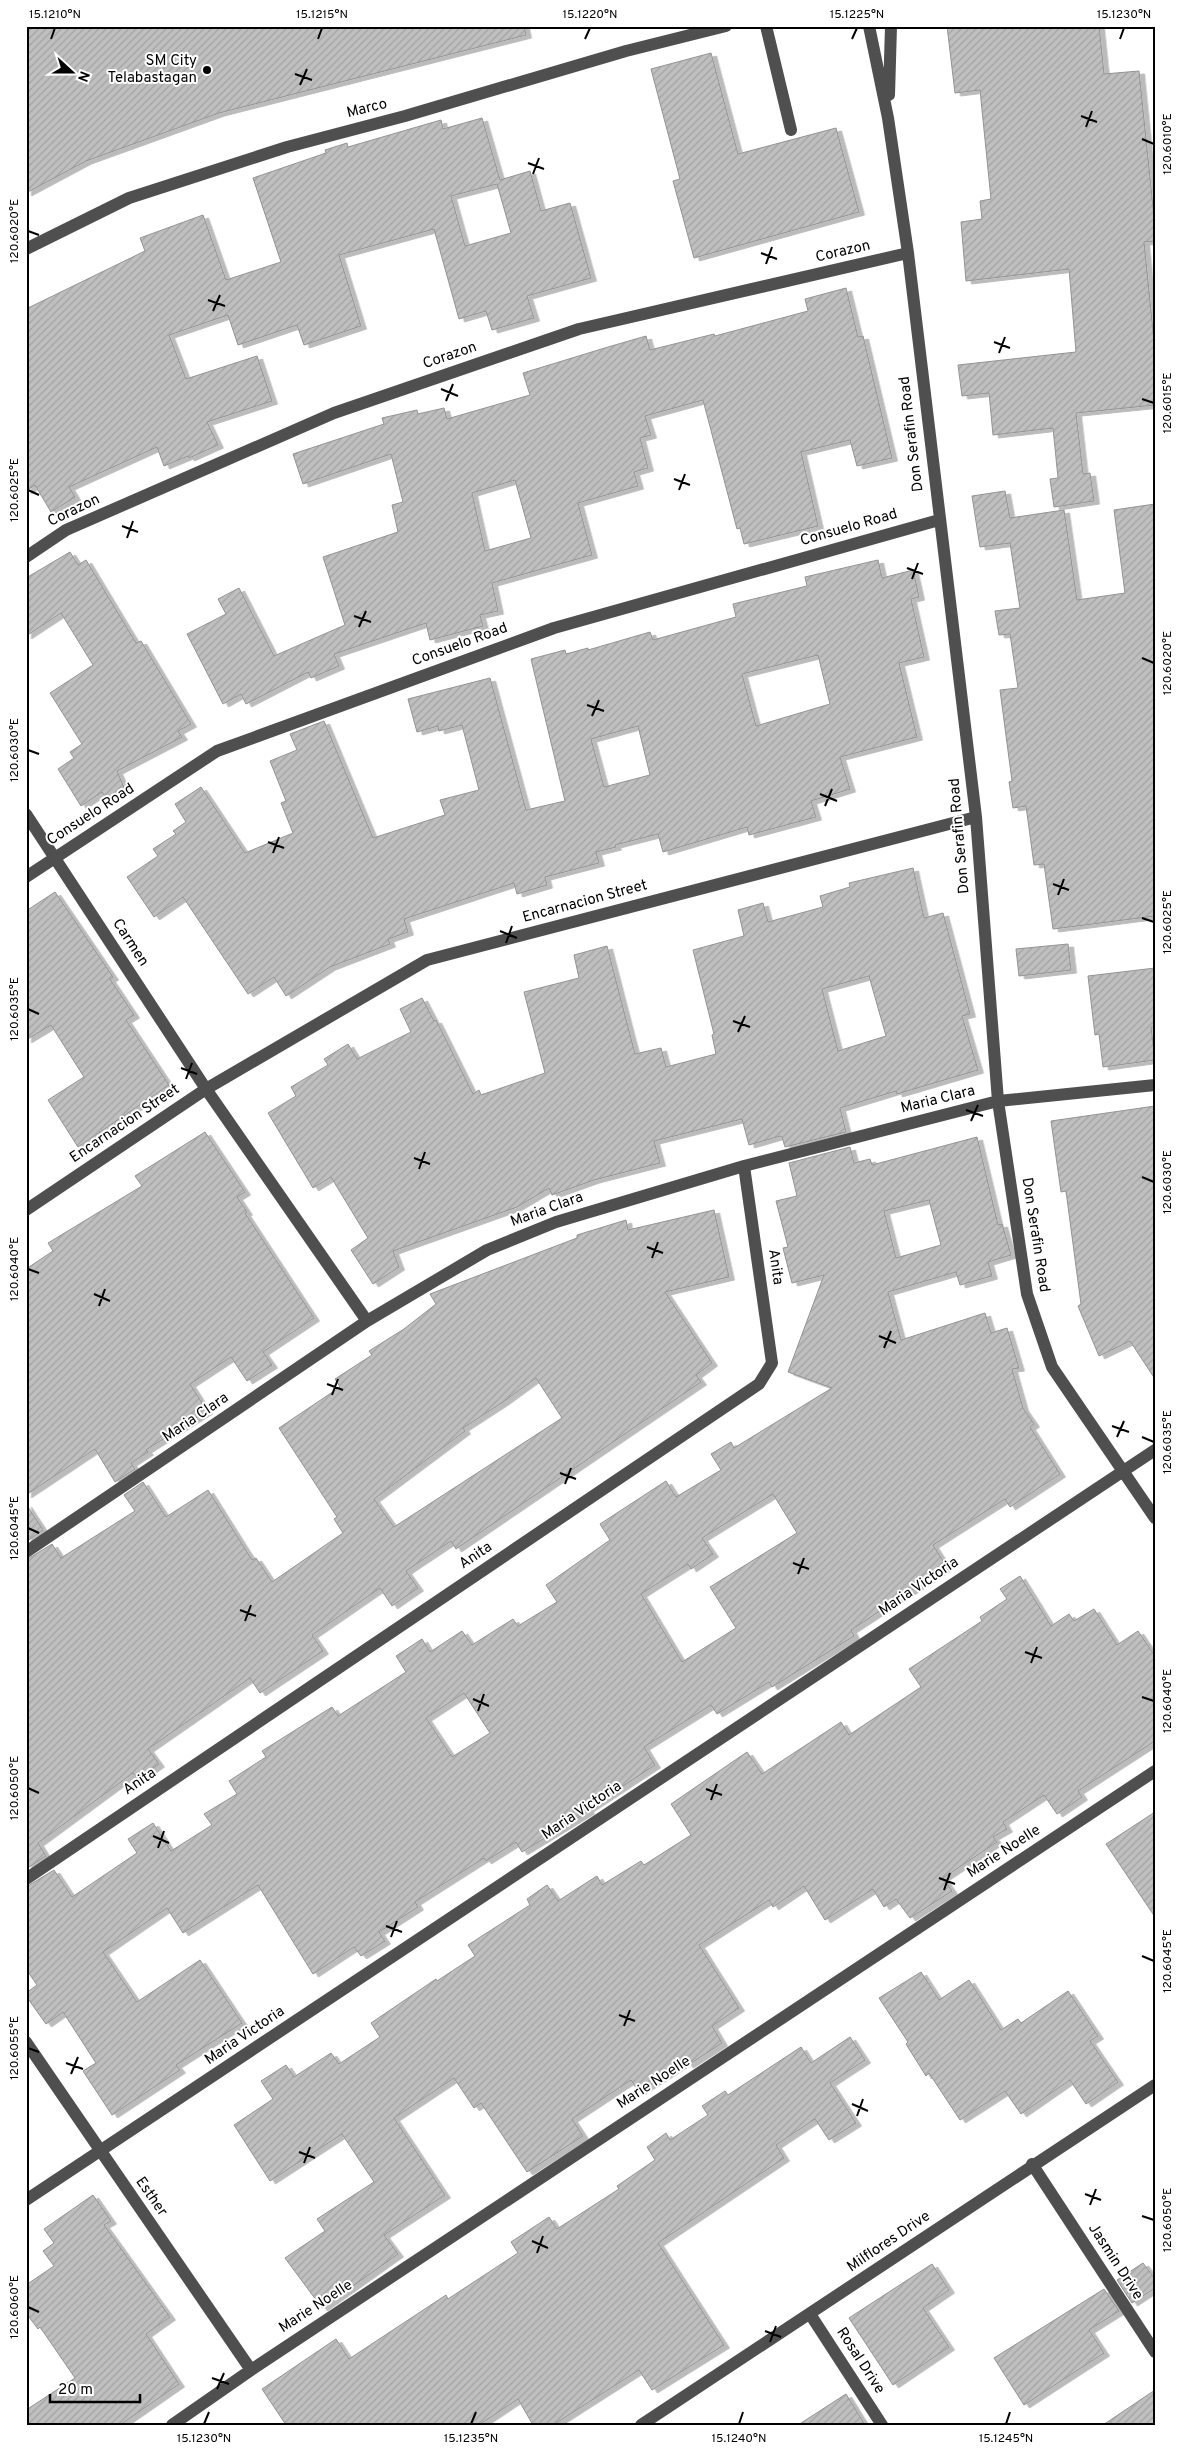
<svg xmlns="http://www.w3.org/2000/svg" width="1181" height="2451" viewBox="0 0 1181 2451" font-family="Overpass,sans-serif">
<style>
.building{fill:url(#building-hatch);stroke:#939393;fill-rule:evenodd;filter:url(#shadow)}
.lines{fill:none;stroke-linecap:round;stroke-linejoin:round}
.minor{stroke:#4f4f4f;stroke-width:12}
.ticks{fill:none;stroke:#000;stroke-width:2}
.poi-dot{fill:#000;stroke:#fff;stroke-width:2}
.labels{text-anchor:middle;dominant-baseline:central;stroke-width:4;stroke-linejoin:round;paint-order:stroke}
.poi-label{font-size:15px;fill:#000;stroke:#fff;text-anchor:end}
.street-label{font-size:15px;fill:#000;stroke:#fff}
.neatline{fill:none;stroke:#000;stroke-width:2}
.ticks-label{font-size:12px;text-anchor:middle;fill:#000}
</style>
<defs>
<pattern id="building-hatch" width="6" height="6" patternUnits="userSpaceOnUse" patternTransform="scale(1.25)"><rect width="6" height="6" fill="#bfbfbf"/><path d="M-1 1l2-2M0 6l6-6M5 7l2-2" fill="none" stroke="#a2a2a2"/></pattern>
<filter id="shadow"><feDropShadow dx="5.5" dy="3" stdDeviation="0" flood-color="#0004"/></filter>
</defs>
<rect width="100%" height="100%" fill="#fff"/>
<!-- building -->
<path class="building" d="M 26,26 L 524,26 L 526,35 L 219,113 L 86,161 L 26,193 Z
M 947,26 L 1099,26 L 1104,74 L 1139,71 L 1155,227 L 1155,241 L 1144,242 L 1155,351 L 1155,405 L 1076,413 L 1083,474 L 1090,473 L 1094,501 L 1054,507 L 1050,479 L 1058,478 L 1053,428 L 993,435 L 989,393 L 962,396 L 958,365 L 1076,352 L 1069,269 L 966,281 L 961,222 L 982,219 L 980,201 L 991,199 L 980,90 L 955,93 Z
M 711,53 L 738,154 L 836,128 L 859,212 L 694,258 L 673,181 L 680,179 L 651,69 Z
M 482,118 L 500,180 L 530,171 L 541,211 L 570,203 L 591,278 L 527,296 L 534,318 L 492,330 L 486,311 L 459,319 L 434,229 L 339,255 L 361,326 L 304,345 L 297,325 L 238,345 L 228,315 L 169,335 L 186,379 L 257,356 L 272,401 L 207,422 L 218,445 L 189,458 L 188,456 L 164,466 L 157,447 L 69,487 L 75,497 L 51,512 L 35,485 L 26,491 L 26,309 L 145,251 L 140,238 L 203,215 L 226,280 L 281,262 L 253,178 L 326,153 L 325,150 L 347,143 L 348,147 L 441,120 L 443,129 ZM 497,184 L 511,233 L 465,246 L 451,196 Z
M 846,288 L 858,337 L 863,336 L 892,458 L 857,466 L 850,440 L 801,452 L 818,526 L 744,544 L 740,528 L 737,529 L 703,400 L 645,416 L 651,435 L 640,438 L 648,468 L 634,472 L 638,486 L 578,503 L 592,555 L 492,583 L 498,611 L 480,615 L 483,626 L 430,640 L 426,623 L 334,654 L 339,666 L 311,678 L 308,672 L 246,704 L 241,694 L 223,704 L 187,634 L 226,614 L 218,599 L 239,588 L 274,656 L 345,625 L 323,557 L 398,532 L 392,505 L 403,502 L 391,454 L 303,484 L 293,454 L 384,424 L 382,418 L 417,410 L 418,414 L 444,408 L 447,419 L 530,395 L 523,373 L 608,347 L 646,336 L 650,350 L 714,334 L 715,336 L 808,311 L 805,299 ZM 515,480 L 531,538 L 485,551 L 472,493 Z
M 1005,491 L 1010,518 L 1064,510 L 1077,600 L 1125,593 L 1114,510 L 1155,504 L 1155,916 L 1053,929 L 1044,864 L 1034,865 L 1026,806 L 1013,808 L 1009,782 L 1012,781 L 1000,690 L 1018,688 L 1010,634 L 999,635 L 995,611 L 1020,608 L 1010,543 L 980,547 L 972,496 Z
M 70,552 L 78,565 L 86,560 L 136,643 L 141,641 L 191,724 L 178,731 L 182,737 L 117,771 L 125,790 L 108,801 L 102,792 L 81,806 L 58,769 L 74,758 L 70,752 L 82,744 L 50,693 L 93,665 L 61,613 L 26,636 L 26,578 Z
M 878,560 L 882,578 L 913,570 L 919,597 L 911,599 L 924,657 L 899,663 L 917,737 L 840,757 L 850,789 L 811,801 L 816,817 L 749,835 L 747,827 L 663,852 L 658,834 L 615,845 L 616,847 L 596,852 L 599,863 L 545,877 L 547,885 L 517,894 L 514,883 L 404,919 L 408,932 L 388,939 L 390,944 L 330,967 L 286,996 L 274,977 L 248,994 L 183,897 L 154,917 L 127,877 L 158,856 L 153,849 L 176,834 L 173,831 L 186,822 L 175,804 L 201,787 L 245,853 L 293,833 L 281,803 L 286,801 L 270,761 L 297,750 L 290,734 L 324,721 L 373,838 L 445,815 L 440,800 L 479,790 L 462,725 L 439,731 L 438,726 L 417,732 L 408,699 L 490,678 L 526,810 L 565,801 L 531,659 L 565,650 L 566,654 L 588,648 L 588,650 L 650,632 L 653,640 L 736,617 L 733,604 L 807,586 L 805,577 ZM 818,655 L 830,704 L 756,726 L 742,674 ZM 638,726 L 650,775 L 604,787 L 591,739 Z
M 913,868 L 924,918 L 943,913 L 970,1014 L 962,1016 L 978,1070 L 897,1094 L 896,1091 L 840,1108 L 846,1132 L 785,1147 L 782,1137 L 780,1136 L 749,1145 L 742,1119 L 654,1141 L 660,1163 L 594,1180 L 552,1195 L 549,1188 L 517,1207 L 393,1251 L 399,1267 L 373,1284 L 351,1250 L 368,1238 L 331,1177 L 313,1188 L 268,1113 L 296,1096 L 291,1087 L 328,1065 L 324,1059 L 348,1044 L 357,1059 L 411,1032 L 400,1009 L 422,998 L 434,1021 L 436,1020 L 473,1094 L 479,1090 L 481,1095 L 545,1073 L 524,992 L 579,978 L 574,955 L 607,946 L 635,1054 L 661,1048 L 666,1067 L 716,1054 L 712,1035 L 714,1034 L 693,950 L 744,936 L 738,910 L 763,903 L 768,922 L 823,907 L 820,896 L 850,887 L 849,883 ZM 869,976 L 886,1036 L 838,1051 L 822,989 Z
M 55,892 L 113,977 L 110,979 L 134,1015 L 126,1020 L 169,1085 L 78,1147 L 48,1100 L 84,1077 L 51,1025 L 26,1040 L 26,911 Z
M 1068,944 L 1071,970 L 1019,976 L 1016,949 Z
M 1155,968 L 1155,1027 L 1151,1027 L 1155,1060 L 1103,1067 L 1099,1034 L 1095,1035 L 1088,976 Z
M 1155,1106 L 1155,1379 L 1130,1341 L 1099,1356 L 1078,1306 L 1081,1304 L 1066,1191 L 1061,1192 L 1051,1121 Z
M 205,1132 L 245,1192 L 237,1197 L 247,1212 L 245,1213 L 314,1318 L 263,1352 L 272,1365 L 247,1381 L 231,1357 L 190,1384 L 207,1411 L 146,1450 L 148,1452 L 131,1463 L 135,1469 L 115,1482 L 95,1449 L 26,1495 L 26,1269 L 53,1251 L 48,1243 L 142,1186 L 135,1176 Z
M 977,1137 L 998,1225 L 1002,1224 L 1011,1255 L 988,1262 L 992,1276 L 960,1285 L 956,1272 L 888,1292 L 901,1340 L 985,1313 L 991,1333 L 1007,1328 L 1019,1368 L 1012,1369 L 1023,1408 L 1034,1424 L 1030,1427 L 1060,1474 L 1010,1507 L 1005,1499 L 933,1545 L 947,1567 L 851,1630 L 854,1636 L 772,1687 L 769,1682 L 717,1714 L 711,1705 L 644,1747 L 655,1765 L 588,1809 L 589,1811 L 522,1852 L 516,1842 L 486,1861 L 484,1858 L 415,1902 L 418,1907 L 379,1932 L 385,1941 L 361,1956 L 354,1947 L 313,1974 L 258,1885 L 183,1933 L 167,1908 L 103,1952 L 137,2002 L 200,1960 L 242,2023 L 176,2065 L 180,2070 L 112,2115 L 83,2071 L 96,2063 L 63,2012 L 46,2024 L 26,1996 L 26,1993 L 37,1985 L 26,1969 L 26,1887 L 54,1870 L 72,1897 L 137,1853 L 128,1839 L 153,1823 L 171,1851 L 212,1825 L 204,1814 L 237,1794 L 229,1781 L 266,1757 L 262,1751 L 332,1707 L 338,1716 L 406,1672 L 396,1656 L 422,1639 L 430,1652 L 462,1631 L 472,1645 L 513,1619 L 518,1626 L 557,1602 L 546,1585 L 610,1540 L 600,1524 L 666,1481 L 676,1497 L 721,1470 L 711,1454 L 731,1442 L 734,1448 L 832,1388 L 788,1372 L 824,1275 L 792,1283 L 783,1248 L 788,1247 L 776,1201 L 797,1196 L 789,1163 L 850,1147 L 854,1163 L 870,1159 L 872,1165 ZM 929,1200 L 941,1245 L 896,1258 L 884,1211 ZM 773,1494 L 797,1533 L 710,1587 L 736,1628 L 682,1662 L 641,1594 L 688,1564 L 691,1569 L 713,1554 L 702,1538 ZM 464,1693 L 490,1733 L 452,1757 L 426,1718 Z
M 714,1210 L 729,1277 L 665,1292 L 712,1363 L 696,1375 L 701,1382 L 456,1549 L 451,1541 L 406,1571 L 418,1588 L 392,1606 L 380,1588 L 312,1635 L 323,1651 L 260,1693 L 250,1678 L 148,1749 L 159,1764 L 138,1779 L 133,1773 L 38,1843 L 46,1856 L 26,1869 L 26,1560 L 52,1544 L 61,1558 L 135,1511 L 124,1495 L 143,1482 L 166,1517 L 208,1490 L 252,1560 L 256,1558 L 272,1582 L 343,1533 L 334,1519 L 337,1517 L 279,1428 L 340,1387 L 335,1379 L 372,1355 L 369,1351 L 404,1329 L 436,1304 L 430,1294 L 577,1238 L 577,1235 L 626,1220 L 628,1230 ZM 536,1378 L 562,1418 L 394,1527 L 374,1499 L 465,1431 L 463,1428 L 503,1402 Z
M 26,1504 L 43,1530 L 26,1542 Z
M 1020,1576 L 1051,1626 L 1069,1614 L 1074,1621 L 1094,1609 L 1117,1645 L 1138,1631 L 1155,1656 L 1155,1741 L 1078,1791 L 1082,1797 L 1057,1814 L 1044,1795 L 1003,1822 L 1007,1829 L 993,1837 L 997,1842 L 943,1878 L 952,1891 L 910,1918 L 896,1899 L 884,1907 L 873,1889 L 825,1920 L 804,1886 L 773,1907 L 769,1900 L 699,1945 L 739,2008 L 712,2026 L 722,2043 L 688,2065 L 686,2062 L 639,2092 L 631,2080 L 572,2119 L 583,2136 L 527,2172 L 481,2103 L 474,2108 L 454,2078 L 394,2118 L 445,2195 L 384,2235 L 398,2254 L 322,2308 L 285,2258 L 325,2231 L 317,2219 L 374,2182 L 342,2134 L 270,2181 L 234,2125 L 273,2099 L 261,2081 L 286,2065 L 294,2077 L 331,2053 L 339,2064 L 380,2037 L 371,2023 L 436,1979 L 437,1981 L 475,1956 L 468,1945 L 530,1905 L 527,1899 L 547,1885 L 558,1901 L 597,1876 L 602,1885 L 641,1861 L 644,1865 L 691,1835 L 671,1804 L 747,1752 L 762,1774 L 841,1722 L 849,1735 L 921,1687 L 909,1669 L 982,1621 L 980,1617 L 1007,1599 L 1000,1589 Z
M 1155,1812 L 1155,1917 L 1106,1844 Z
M 921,1972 L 939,2000 L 969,1980 L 1001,2030 L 1018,2019 L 1021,2023 L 1068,1991 L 1098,2036 L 1090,2041 L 1118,2082 L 1086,2104 L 1070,2080 L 1021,2114 L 1005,2091 L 960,2120 L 929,2073 L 926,2076 L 906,2044 L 908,2042 L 879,1998 Z
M 850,2037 L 865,2060 L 830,2083 L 856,2123 L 829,2140 L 815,2119 L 776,2145 L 784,2158 L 658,2243 L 724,2345 L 652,2390 L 639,2370 L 553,2425 L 533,2425 L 518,2399 L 479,2425 L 286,2425 L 262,2389 L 336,2339 L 349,2359 L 446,2295 L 448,2299 L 518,2253 L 511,2242 L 549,2217 L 557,2229 L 619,2189 L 617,2186 L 655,2160 L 647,2147 L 666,2133 L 670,2140 L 708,2115 L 702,2106 L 725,2091 L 728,2095 L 801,2047 L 811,2063 Z
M 93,2195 L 111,2221 L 104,2225 L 170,2317 L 146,2334 L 179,2384 L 120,2425 L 26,2425 L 26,2410 L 75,2378 L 40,2327 L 38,2329 L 26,2313 L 26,2285 L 54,2266 L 43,2251 L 54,2243 L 44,2229 Z
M 1143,2263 L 1155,2279 L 1155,2288 L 1132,2303 L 1117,2280 Z
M 932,2264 L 949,2290 L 923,2308 L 949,2347 L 893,2385 L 849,2318 Z
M 1104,2289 L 1119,2311 L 1089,2330 L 1104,2353 L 1024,2405 L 994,2358 Z
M 1155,2390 L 1155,2425 L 1103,2425 Z
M 846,2394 L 865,2425 L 798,2425 Z"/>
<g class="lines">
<!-- minor -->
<path class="minor" d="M 766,26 L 791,130
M 869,26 L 888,118 L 908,253 L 976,817 L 998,1101 L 1027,1294 L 1052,1367 L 1155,1518
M 889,95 L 891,26
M 26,249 L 129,198 L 287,147 L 405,116 L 626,51 L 726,26
M 26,557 L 66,530 L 334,413 L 579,329 L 908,253
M 26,814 L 206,1089 L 367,1321
M 26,877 L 217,751 L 554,628 L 939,520
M 26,1210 L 206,1089 L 427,960 L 976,817
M 26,1552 L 367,1321 L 487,1250 L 556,1222 L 744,1166 L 998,1101 L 1155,1085
M 26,1879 L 759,1384 L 772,1363 L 744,1166
M 26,2042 L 251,2370
M 1032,2164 L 1155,2352
M 26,2200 L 1155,1450
M 810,2314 L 882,2425
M 172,2425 L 251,2370 L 1155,1771
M 641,2425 L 1155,2085"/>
</g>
<!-- ticks -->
<path class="ticks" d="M 51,39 L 55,28M 318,39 L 322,28M 585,39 L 590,28M 852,39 L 857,28M 1120,39 L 1124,28M 295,74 L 312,80M 300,85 L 307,69M 1081,116 L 1097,122M 1086,127 L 1092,111M 1142,139 L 1154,144M 528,163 L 544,169M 533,174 L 539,158M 28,231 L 39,235M 761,253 L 777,259M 766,264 L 772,247M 208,300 L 225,306M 213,311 L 220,295M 994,342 L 1010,348M 999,353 L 1005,337M 441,389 L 458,396M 1142,399 L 1154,403M 446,401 L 453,384M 674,479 L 690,485M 28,490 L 39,495M 679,490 L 685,474M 122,526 L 138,532M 127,538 L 133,521M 907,568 L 923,574M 912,579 L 918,563M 354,616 L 371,622M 359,627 L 366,611M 1142,658 L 1154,663M 587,705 L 604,711M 592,716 L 599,700M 28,750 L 39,754M 820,794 L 837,801M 825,806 L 832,789M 268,842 L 284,848M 273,853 L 279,837M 1053,884 L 1069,890M 1058,895 L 1064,879M 1142,918 L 1154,922M 500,931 L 517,938M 506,943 L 512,926M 28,1009 L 39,1014M 733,1021 L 750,1027M 738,1032 L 745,1016M 181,1068 L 197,1074M 186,1079 L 192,1063M 966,1110 L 983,1116M 971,1121 L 978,1105M 414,1158 L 430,1164M 419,1169 L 425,1152M 1142,1177 L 1154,1182M 647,1247 L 663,1253M 652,1258 L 658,1242M 28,1269 L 39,1273M 94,1294 L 110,1301M 99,1306 L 105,1289M 879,1336 L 896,1343M 884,1348 L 891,1331M 327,1384 L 343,1390M 332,1395 L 338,1379M 1112,1426 L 1129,1432M 1117,1437 L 1124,1421M 1142,1437 L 1154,1442M 560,1473 L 576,1479M 565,1484 L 571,1468M 28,1528 L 39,1533M 793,1563 L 809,1569M 798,1574 L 804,1558M 240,1610 L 256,1616M 245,1621 L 251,1605M 1025,1652 L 1042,1658M 1031,1663 L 1037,1647M 1142,1697 L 1154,1701M 473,1699 L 489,1706M 478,1711 L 484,1694M 28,1788 L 39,1793M 706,1789 L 722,1795M 711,1800 L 717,1784M 153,1836 L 169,1843M 158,1848 L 164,1831M 939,1878 L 955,1884M 944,1890 L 950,1873M 386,1926 L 402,1932M 391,1937 L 397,1921M 1142,1956 L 1154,1961M 619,2015 L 635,2021M 624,2026 L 630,2010M 28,2048 L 39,2052M 66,2063 L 83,2069M 71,2074 L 78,2057M 852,2104 L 868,2111M 857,2116 L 863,2099M 299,2152 L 315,2158M 304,2163 L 310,2147M 1085,2194 L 1101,2200M 1090,2205 L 1096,2189M 1142,2216 L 1154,2220M 532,2241 L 548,2248M 537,2253 L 543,2236M 28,2307 L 39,2312M 765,2331 L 781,2337M 770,2342 L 776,2326M 212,2378 L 229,2384M 217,2389 L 224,2373M 204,2424 L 209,2412M 471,2424 L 476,2412M 739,2424 L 743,2412M 1006,2424 L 1010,2412"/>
<!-- markers -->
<circle class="poi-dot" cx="207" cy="70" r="5"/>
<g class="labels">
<!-- poi labels -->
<g class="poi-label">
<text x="197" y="61">SM City<tspan x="197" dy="17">Telabastagan</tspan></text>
</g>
<!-- street labels -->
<g class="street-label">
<text transform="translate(367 109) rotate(-14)">Marco</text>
<text transform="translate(843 252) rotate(-13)">Corazon</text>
<text transform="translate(450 356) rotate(-19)">Corazon</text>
<text transform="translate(912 434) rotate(-97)">Don Serafin Road</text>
<text transform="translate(74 511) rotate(-26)">Corazon</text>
<text transform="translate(849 528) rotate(-16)">Consuelo Road</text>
<text transform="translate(460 645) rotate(-20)">Consuelo Road</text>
<text transform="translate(91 815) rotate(-33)">Consuelo Road</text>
<text transform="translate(960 836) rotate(-95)">Don Serafin Road</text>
<text transform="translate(585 902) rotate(-15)">Encarnacion Street</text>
<text transform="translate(130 943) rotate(57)">Carmen</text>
<text transform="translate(938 1100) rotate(-14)">Maria Clara</text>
<text transform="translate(125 1124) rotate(-34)">Encarnacion Street</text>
<text transform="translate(547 1210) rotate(-20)">Maria Clara</text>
<text transform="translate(1035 1235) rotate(81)">Don Serafin Road</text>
<text transform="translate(775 1267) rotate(82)">Anita</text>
<text transform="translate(196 1418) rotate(-34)">Maria Clara</text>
<text transform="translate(476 1556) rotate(-34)">Anita</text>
<text transform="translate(919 1587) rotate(-34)">Maria Victoria</text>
<text transform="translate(140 1782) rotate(-34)">Anita</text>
<text transform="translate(582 1811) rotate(-34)">Maria Victoria</text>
<text transform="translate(1004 1852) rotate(-33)">Marie Noelle</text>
<text transform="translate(245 2036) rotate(-34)">Maria Victoria</text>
<text transform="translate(654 2083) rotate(-33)">Marie Noelle</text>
<text transform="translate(151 2197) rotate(55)">Esther</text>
<text transform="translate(889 2242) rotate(-34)">Milflores Drive</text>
<text transform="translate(1115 2262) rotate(57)">Jasmin Drive</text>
<text transform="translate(316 2307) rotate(-33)">Marie Noelle</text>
<text transform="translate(860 2361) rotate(57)">Rosal Drive</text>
</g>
</g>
<!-- border -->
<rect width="1181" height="2451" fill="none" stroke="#ffffff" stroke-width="55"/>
<!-- north arrow -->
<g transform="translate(72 72) rotate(111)" stroke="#ffffff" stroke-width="4" paint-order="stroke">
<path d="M0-4L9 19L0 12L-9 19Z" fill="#000000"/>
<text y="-8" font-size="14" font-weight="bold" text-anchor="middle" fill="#000000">N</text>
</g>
<!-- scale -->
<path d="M50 2394v8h90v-8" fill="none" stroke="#000000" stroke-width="2.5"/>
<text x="58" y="2394" font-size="15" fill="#000000" stroke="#ffffff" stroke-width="4" paint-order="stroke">20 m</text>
<rect x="28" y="28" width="1126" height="2396" class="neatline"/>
<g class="ticks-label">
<text x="55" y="18">15.1210°N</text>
<text x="322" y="18">15.1215°N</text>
<text x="590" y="18">15.1220°N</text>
<text x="857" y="18">15.1225°N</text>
<text x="1124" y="18">15.1230°N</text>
<text transform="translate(1167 144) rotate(-90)" y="4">120.6010°E</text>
<text transform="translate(14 231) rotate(-90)" y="4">120.6020°E</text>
<text transform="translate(1167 403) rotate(-90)" y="4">120.6015°E</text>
<text transform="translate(14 490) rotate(-90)" y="4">120.6025°E</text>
<text transform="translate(1167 663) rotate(-90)" y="4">120.6020°E</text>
<text transform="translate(14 750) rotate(-90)" y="4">120.6030°E</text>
<text transform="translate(1167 922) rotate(-90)" y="4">120.6025°E</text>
<text transform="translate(14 1009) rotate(-90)" y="4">120.6035°E</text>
<text transform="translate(1167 1182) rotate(-90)" y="4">120.6030°E</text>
<text transform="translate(14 1269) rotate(-90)" y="4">120.6040°E</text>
<text transform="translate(1167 1442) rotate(-90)" y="4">120.6035°E</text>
<text transform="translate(14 1528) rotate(-90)" y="4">120.6045°E</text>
<text transform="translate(1167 1701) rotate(-90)" y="4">120.6040°E</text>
<text transform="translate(14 1788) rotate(-90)" y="4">120.6050°E</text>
<text transform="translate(1167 1961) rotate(-90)" y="4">120.6045°E</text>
<text transform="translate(14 2048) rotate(-90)" y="4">120.6055°E</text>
<text transform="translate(1167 2220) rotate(-90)" y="4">120.6050°E</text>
<text transform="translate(14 2307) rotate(-90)" y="4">120.6060°E</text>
<text x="204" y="2442">15.1230°N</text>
<text x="471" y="2442">15.1235°N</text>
<text x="739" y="2442">15.1240°N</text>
<text x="1006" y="2442">15.1245°N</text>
</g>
</svg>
